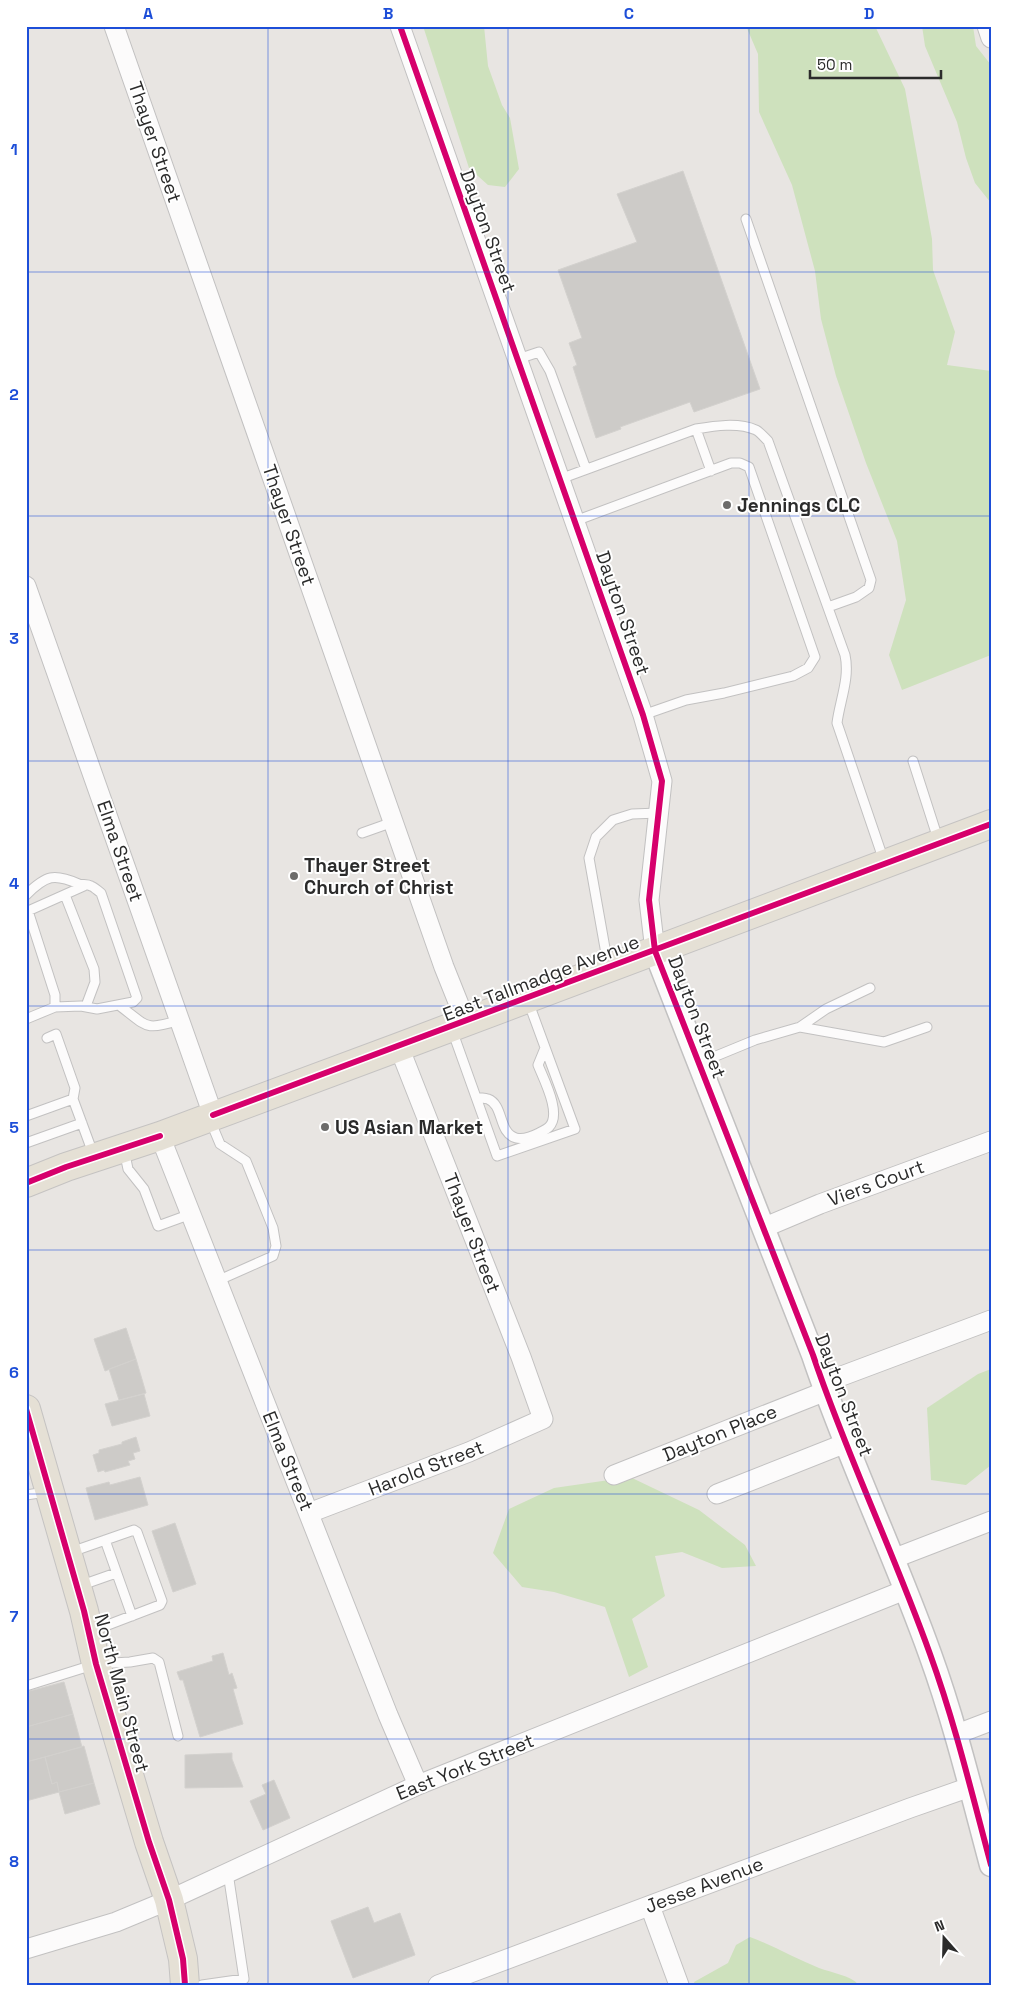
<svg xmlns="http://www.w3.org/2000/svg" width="1017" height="2011" viewBox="0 0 1017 2011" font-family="'Space Grotesk',sans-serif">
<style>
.green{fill:#cee1bd}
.building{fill:#cdcbc8;stroke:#d3d1ce}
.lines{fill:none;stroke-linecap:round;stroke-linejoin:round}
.service-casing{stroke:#c2c1c1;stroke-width:11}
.minor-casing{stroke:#c2c1c1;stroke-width:21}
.tertiary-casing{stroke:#c2c1c1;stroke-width:25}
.primary-casing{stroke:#c5c3c2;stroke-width:30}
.service{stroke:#fcfbfb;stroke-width:9}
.minor{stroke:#fcfbfb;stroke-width:19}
.tertiary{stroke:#fcfbfb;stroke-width:22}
.primary{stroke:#e5e0d5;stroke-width:28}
.cycleway-casing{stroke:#fff;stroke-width:9}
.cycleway{stroke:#d6006c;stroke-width:6}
.grid{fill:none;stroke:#1d4ed8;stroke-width:1;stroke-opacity:0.55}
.poi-dot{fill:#6d6c6b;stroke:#fff;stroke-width:2}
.labels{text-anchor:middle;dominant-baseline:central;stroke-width:4;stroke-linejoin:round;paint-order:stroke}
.street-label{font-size:19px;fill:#2b2b2b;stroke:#fff}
.poi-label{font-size:19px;font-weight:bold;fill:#2b2b2b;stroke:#fff;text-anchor:start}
.neatline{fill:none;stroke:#1d4ed8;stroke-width:2}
.grid-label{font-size:16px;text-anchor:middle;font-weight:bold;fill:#1d4ed8}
</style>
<rect width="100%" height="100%" fill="#e8e5e2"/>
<!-- green -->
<path class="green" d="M 423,26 L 484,26 L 488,66 L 502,105 L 510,118 L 519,169 L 505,187 L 488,185 L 469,168 Z
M 746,26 L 875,26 L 905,89 L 932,239 L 933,270 L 955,332 L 947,365 L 991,371 L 991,655 L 902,690 L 889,655 L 906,600 L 897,541 L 866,463 L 836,376 L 821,319 L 815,271 L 792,185 L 759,112 L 758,54 Z
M 922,26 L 973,26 L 976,46 L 991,65 L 991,203 L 975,183 L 966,158 L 957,122 L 925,46 Z
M 991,1369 L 991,1465 L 966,1485 L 931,1480 L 927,1408 L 978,1374 Z
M 630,1477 L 699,1510 L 745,1545 L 756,1566 L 722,1568 L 682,1552 L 655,1556 L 665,1596 L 632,1619 L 648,1667 L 629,1677 L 605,1607 L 554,1592 L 522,1587 L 493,1553 L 509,1509 L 554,1488 Z
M 750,1937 C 774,1946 796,1959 819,1968 C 832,1973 850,1975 859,1985 L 695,1985 L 694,1982 L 728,1963 L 736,1945 Z"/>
<!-- building -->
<path class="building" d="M 683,171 L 760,389 L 694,412 L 690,402 L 620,427 L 621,429 L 596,438 L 573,367 L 577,365 L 569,343 L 582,338 L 558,270 L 637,242 L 617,194 Z
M 126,1328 L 136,1359 L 105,1371 L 94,1339 Z
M 136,1359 L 146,1393 L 119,1400 L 109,1369 Z
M 144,1394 L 150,1416 L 112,1426 L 105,1404 Z
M 136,1437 L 140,1451 L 133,1453 L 135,1459 L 128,1461 L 130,1465 L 105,1472 L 104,1470 L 98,1472 L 93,1455 L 99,1453 L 99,1450 L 122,1444 L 122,1442 Z
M 140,1477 L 148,1505 L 95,1520 L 86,1488 L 109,1482 L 110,1485 Z
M 175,1523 L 196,1584 L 173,1592 L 152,1531 Z
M 223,1653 L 229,1675 L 232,1673 L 237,1688 L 233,1689 L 243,1724 L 200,1737 L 183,1680 L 180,1680 L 177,1672 L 213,1661 L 212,1656 Z
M 64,1682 L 73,1714 L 26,1727 L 26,1692 Z
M 73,1714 L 82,1747 L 26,1762 L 26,1727 Z
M 84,1746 L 94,1783 L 59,1792 L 57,1782 L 52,1784 L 45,1757 Z
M 232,1753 L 232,1759 L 243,1787 L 185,1788 L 185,1755 Z
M 45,1757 L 52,1784 L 57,1782 L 59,1792 L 26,1801 L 26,1762 Z
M 274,1780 L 290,1818 L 263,1830 L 250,1801 L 266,1794 L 262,1785 Z
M 94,1783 L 100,1804 L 65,1814 L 59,1792 Z
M 368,1907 L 374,1923 L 400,1913 L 415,1955 L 353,1978 L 331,1921 Z"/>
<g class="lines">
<defs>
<path id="service" d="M 746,219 L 871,580 L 869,588 L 856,597 L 828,607
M 518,359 L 539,352 L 550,371 L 586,469
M 696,429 L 711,471
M 560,479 L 696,429 C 714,426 738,422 756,430 C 760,432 764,437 768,441 L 845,655 C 850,678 840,700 837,723 L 884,861
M 575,521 L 731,463 L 740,463 L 749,467 L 815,657 L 808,668 L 793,676 L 724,693 L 686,700 L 643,715
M 913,761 L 939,842
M 362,833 L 393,822
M 26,895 C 46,875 54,873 79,884 C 83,885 87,884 91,886 C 94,887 98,891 101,893 L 137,998 L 133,1002 L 97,1009 L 81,1006 L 55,1007
M 65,895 L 94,969 L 95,982 L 86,1006
M 26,911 L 28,911 L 55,995 L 55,1007 L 26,1019
M 28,911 L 84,886
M 608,965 L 589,858 L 596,837 L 613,820 L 632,814 L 659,813
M 120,1006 C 148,1027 145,1031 180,1020
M 800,1027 L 826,1009 L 870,988
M 452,1030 L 497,1156 L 575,1129 L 528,1001
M 47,1038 L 56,1034 L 75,1088 L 73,1099
M 699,1063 L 755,1040 L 800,1027 L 884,1042 L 927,1027
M 476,1097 C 480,1098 484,1098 488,1099 C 504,1105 498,1133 516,1138 C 523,1140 533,1136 539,1133 C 542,1131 546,1130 549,1127 C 562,1114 544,1080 538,1065 L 545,1048
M 26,1116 L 73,1099 L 94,1156
M 210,1120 L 220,1144 L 246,1161 L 273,1228 L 276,1246 L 273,1256 L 217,1281
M 26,1143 L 82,1123
M 124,1150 L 128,1169 L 144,1189 L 158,1226 L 191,1214
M 26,1495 L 46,1492
M 105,1540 L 132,1616
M 71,1552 L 134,1530 L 137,1532 L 162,1601 L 160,1605 L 92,1631
M 79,1586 L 116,1573
M 26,1686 L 96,1664 L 130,1662 L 153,1658 L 159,1662 L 178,1736
M 202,1985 L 244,1979 L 228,1873"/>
<path id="minor" d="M 114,26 L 444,967 L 466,1022
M 400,26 L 643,715 L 662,781 L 649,900 L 655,951
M 987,26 L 991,38
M 26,586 L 213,1115
M 160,1136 L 388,1715 L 418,1785
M 763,1228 L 820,1204 L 991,1141
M 823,1383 L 991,1320
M 614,1475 L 826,1391
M 717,1494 L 846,1443
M 309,1513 L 469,1452 L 543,1419 L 521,1357 L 399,1047
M 895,1558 L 991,1521
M 957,1734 L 991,1721
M 650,1906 L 679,1985
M 26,1949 L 116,1922 L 169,1900 L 418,1785 L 905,1590
M 438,1985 L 910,1808 L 970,1787"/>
<path id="tertiary" d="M 655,951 L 813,1355 C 847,1456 894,1553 930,1654 C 955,1723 972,1794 991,1865"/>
<path id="primary" d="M 26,1183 L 66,1167 L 160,1136 L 399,1047 L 991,824
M 26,1409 L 84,1611 L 96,1664 L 149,1842 L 169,1900 L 183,1959 L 185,1985"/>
</defs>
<!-- service casing -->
<use href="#service" class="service-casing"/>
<!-- minor casing -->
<use href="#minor" class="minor-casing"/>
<!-- tertiary casing -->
<use href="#tertiary" class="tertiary-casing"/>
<!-- primary casing -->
<use href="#primary" class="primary-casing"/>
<!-- service -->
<use href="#service" class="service"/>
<!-- minor -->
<use href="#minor" class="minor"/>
<!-- tertiary -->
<use href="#tertiary" class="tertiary"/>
<!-- primary -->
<use href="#primary" class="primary"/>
<defs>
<path id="cycleway" d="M 400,26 L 643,715 L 662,781 L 649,900 L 655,951 L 813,1355 C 847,1456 894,1553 930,1654 C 955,1723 972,1794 991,1865
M 213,1115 L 991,824
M 26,1183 L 66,1167 L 160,1136
M 26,1409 L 84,1611 L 96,1664 L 149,1842 L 169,1900 L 183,1959 L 185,1985"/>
</defs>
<!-- cycleway casing -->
<use href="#cycleway" class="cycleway-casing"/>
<!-- cycleway -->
<use href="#cycleway" class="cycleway"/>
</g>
<!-- grid -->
<path class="grid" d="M 268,26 L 268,1985M 508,26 L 508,1985M 749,26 L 749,1985M 26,272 L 991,272M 26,516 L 991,516M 26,761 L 991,761M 26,1006 L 991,1006M 26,1250 L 991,1250M 26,1494 L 991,1494M 26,1739 L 991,1739"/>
<!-- markers -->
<g class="poi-dot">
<circle cx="727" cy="505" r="5"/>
<circle cx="294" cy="876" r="5"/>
<circle cx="325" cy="1127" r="5"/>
</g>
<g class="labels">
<!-- street labels -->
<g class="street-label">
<text transform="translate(155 142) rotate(71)">Thayer Street</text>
<text transform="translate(488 231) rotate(70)">Dayton Street</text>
<text transform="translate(289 525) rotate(71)">Thayer Street</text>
<text transform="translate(623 613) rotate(71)">Dayton Street</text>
<text transform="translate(120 851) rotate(71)">Elma Street</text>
<text transform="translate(541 978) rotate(-21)">East Tallmadge Avenue</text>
<text transform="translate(697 1017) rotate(69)">Dayton Street</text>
<text transform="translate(876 1183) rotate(-20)">Viers Court</text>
<text transform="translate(472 1233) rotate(69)">Thayer Street</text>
<text transform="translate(844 1395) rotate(69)">Dayton Street</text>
<text transform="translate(720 1433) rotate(-22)">Dayton Place</text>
<text transform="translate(288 1461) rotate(68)">Elma Street</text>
<text transform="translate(426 1468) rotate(-21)">Harold Street</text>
<text transform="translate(122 1693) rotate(75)">North Main Street</text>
<text transform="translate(465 1767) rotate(-22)">East York Street</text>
<text transform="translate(704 1885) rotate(-21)">Jesse Avenue</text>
</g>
<!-- poi labels -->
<g class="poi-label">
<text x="737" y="505">Jennings CLC</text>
<text x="304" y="865">Thayer Street<tspan x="304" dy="22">Church of Christ</tspan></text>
<text x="335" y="1127">US Asian Market</text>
</g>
</g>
<!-- border -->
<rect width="1017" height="2011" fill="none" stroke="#ffffff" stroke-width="55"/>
<!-- north arrow -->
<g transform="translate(944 1938) rotate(340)" stroke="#ffffff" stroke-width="4" paint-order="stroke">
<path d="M0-4L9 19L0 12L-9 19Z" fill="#2b2b2b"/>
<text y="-8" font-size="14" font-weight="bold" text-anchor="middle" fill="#2b2b2b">N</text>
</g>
<!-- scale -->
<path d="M810 70v8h131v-8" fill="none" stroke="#2b2b2b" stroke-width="2.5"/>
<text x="817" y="70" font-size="15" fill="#2b2b2b" stroke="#ffffff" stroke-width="4" paint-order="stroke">50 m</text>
<rect x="28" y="28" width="962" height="1956" class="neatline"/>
<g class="grid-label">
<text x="148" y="19">A</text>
<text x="388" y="19">B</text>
<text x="629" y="19">C</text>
<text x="869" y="19">D</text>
<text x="14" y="155">1</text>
<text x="14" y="400">2</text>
<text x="14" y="644">3</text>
<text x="14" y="889">4</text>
<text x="14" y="1133">5</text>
<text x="14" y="1378">6</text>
<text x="14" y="1622">7</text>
<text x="14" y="1867">8</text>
</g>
</svg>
